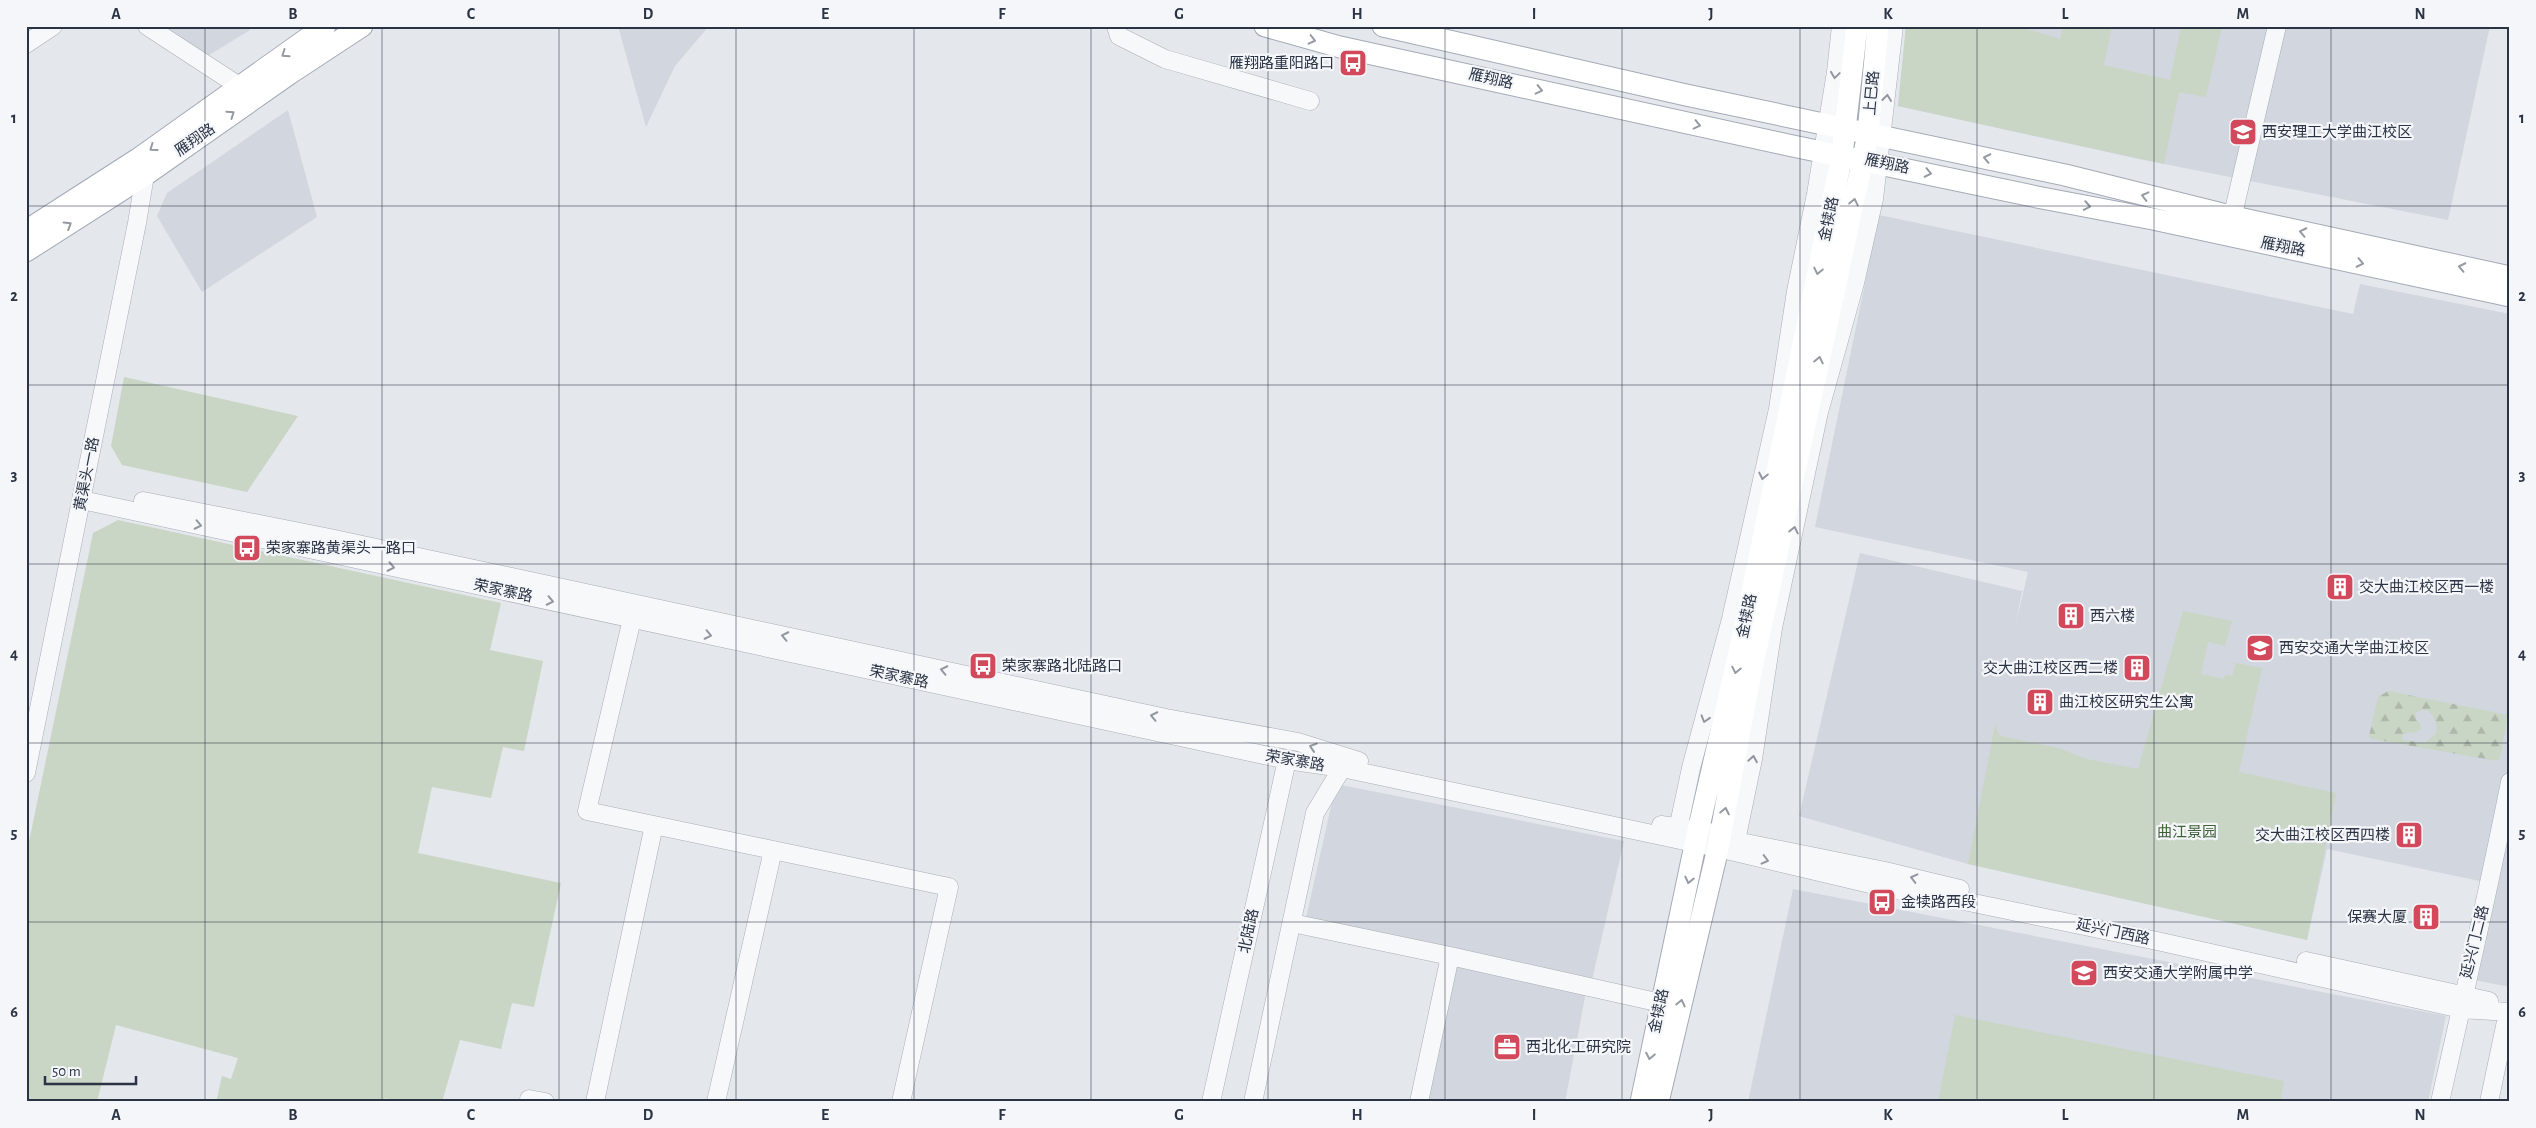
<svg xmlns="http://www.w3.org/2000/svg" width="2536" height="1128" viewBox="0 0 2536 1128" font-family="'Alegreya Sans','Noto Sans SC',sans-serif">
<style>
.built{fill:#d2d6de}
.green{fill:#c9d6c5}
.forest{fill:url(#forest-firs);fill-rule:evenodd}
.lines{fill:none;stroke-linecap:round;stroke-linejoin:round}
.minor-casing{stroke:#a9aeb7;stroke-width:19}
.major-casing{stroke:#a3abb8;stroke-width:23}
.minor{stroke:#f7f8fa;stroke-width:18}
.major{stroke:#fff;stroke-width:21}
.oneway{stroke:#959aa2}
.oneway2{stroke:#9196a0}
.grid{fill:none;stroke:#2b3445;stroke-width:1;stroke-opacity:0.55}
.labels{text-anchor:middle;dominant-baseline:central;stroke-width:4.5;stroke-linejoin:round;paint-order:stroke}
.poi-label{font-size:15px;fill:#2b3445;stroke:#f4f6f9;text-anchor:start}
.street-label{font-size:15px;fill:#2b3445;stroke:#f4f6f9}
.park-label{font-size:15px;fill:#3f6138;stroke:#f4f6f9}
.neatline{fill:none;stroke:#2b3445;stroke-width:2}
.grid-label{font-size:16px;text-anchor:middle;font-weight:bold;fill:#2b3445}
</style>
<defs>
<pattern id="forest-firs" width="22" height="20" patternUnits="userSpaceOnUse" patternTransform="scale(1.25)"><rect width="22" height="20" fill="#c9d6c5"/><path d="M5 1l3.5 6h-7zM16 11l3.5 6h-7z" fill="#adb8ab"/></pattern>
</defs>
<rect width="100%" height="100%" fill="#e4e7ec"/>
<!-- built -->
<path class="built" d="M 153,26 L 248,26 L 250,30 L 201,60 Z
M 618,26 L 709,26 L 675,66 L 646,127 Z
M 1906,26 L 2490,26 L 2448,220 L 2139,159 L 1898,106 Z
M 288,110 L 317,217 L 202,292 L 157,216 L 167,193 Z
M 1879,215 L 2353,314 L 2360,284 L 2510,314 L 2510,987 L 2474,980 L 2494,884 L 2327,849 L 2307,940 L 1968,864 L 1799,816 L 1860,553 L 2022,591 L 2016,623 L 2028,572 L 1815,527 Z
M 1336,784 L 1624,841 L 1592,980 L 1304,927 Z
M 1793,889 L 2446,1016 L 2428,1102 L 1748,1102 Z
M 1456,965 L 1586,992 L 1565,1102 L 1428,1102 Z"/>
<!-- green -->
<path class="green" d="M 1906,26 L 2017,26 L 2060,39 L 2063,26 L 2112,26 L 2104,65 L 2170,80 L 2181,26 L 2222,26 L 2206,97 L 2179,92 L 2164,164 L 1898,106 Z
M 124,377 L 298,416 L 247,492 L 122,465 L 111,446 Z
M 118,520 L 501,603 L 490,650 L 543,661 L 524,751 L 503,747 L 491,798 L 432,787 L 418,853 L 561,883 L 534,1007 L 512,1003 L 501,1049 L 460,1040 L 442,1102 L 399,1102 L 385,1098 L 383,1102 L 216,1102 L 222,1076 L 231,1079 L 238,1058 L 116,1025 L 97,1102 L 26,1102 L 26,856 L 93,533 Z
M 2183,611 L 2232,621 L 2225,646 L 2208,642 L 2201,674 L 2224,679 L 2225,675 L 2232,676 L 2236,663 L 2262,668 L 2239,772 L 2336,793 L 2307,940 L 1968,864 L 1995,725 L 2000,736 L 2058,748 L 2087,759 L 2138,769 Z
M 1955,1015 L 2284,1081 L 2280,1102 L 1938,1102 Z"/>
<!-- forest -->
<path class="forest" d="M 2388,691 L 2508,715 L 2500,758 L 2497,761 L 2372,739 L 2369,736 L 2378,697 ZM 2422,710 L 2427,710 C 2434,715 2438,725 2436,733 L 2425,743 L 2403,740 L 2402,736 C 2408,730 2416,735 2421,729 L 2420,723 L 2416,719 L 2416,713 Z"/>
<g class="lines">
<defs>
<path id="minor" d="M 147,26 L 239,86
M 1116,26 L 1119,36 L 1165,59 L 1310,101
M 26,44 L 53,26
M 2230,227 L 2277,26
M 82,500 L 1287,760 L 1342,768 L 1718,848 L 1887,888 L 1959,900 L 2157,941 L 2461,1009 L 2510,1012
M 143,501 L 330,538 L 1166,718 L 1298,742 L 1359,761
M 632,619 L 587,811 L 949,887 L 901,1102
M 26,773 L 137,223 L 145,175
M 1661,825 L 1720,834 L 1736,841 L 1885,871 L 1960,889
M 1678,829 L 1691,768 L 1731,619 L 1778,409 L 1796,291 L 1816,194 L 1836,72 L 1841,26
M 1736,841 L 1753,759 L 1773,628 L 1819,412 L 1855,283 L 1874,199 L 1894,26
M 1292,923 L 1450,956 L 1419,1102
M 1450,956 L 1661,1003
M 2306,961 L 2489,1001
M 529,1102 L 529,1099 L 545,1102
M 595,1102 L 654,825
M 716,1102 L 773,850
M 1211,1102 L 1287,760
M 1253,1102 L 1315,813 L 1342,768
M 2440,1102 C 2464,995 2489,889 2510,782
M 2489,1102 L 2508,1012"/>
<path id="major" d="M 1265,26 L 1340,47 L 1788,145 L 2042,198 L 2153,219 L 2510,296
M 1383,26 L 1686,95 L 2065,175 L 2234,217 L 2510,277
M 26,231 L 138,159 L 325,26
M 26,251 L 145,175 L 289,74 L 362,26
M 1641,1102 L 1698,831 L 1744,631 L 1842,155 L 1857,26
M 1658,1102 L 1718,848 L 1749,682 L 1863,159 L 1868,133 L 1878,26"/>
</defs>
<!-- minor casing -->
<use href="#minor" class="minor-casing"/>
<!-- major casing -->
<use href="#major" class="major-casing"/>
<!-- minor -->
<use href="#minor" class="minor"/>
<!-- major -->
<use href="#major" class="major"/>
</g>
<!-- one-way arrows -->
<defs><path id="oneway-chevron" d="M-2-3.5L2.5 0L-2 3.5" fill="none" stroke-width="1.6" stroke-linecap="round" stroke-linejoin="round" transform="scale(1.25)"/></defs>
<g class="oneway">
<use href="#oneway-chevron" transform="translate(1312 40) rotate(14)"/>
<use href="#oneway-chevron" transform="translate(285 54) rotate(145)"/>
<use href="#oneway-chevron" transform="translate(1539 90) rotate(13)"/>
<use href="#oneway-chevron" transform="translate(231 114) rotate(-35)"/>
<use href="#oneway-chevron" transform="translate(1697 125) rotate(13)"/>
<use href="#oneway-chevron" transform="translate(153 148) rotate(144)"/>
<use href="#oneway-chevron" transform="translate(1987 158) rotate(-168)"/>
<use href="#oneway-chevron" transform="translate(1928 173) rotate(12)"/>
<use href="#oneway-chevron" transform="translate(2145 196) rotate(-166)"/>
<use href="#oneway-chevron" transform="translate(1854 202) rotate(-78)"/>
<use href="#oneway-chevron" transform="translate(2087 206) rotate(10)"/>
<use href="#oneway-chevron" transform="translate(68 225) rotate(-32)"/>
<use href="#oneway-chevron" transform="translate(2303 232) rotate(-168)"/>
<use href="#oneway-chevron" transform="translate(2360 263) rotate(12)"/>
<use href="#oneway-chevron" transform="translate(2462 267) rotate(-168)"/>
<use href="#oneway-chevron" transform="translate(1818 271) rotate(102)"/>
<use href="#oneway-chevron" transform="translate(1819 360) rotate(-78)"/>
<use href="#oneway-chevron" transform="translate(1736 670) rotate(102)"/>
<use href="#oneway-chevron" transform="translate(1725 811) rotate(-79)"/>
<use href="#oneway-chevron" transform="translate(1689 880) rotate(103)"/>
<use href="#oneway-chevron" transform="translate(1681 1003) rotate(-77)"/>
<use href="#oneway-chevron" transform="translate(1650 1056) rotate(101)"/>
</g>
<g class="oneway2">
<use href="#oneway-chevron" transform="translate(1835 75) rotate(98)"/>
<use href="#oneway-chevron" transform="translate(1887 98) rotate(-83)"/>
<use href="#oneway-chevron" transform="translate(1763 476) rotate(102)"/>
<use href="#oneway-chevron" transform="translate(198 525) rotate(12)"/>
<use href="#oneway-chevron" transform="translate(1794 530) rotate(-78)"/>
<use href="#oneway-chevron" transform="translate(391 567) rotate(12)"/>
<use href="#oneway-chevron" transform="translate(550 601) rotate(12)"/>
<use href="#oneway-chevron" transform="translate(708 635) rotate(12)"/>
<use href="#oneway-chevron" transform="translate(785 636) rotate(-168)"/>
<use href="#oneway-chevron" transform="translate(944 670) rotate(-168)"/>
<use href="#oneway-chevron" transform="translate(1154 716) rotate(-168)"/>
<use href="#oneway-chevron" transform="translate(1705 719) rotate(107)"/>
<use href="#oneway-chevron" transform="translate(1313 747) rotate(-162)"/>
<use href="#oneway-chevron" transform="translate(1753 759) rotate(-80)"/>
<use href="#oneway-chevron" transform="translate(1765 860) rotate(14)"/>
<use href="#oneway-chevron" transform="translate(1914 878) rotate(-166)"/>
</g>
<!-- grid -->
<path class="grid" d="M 205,26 L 205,1102M 382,26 L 382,1102M 559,26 L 559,1102M 736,26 L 736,1102M 914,26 L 914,1102M 1091,26 L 1091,1102M 1268,26 L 1268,1102M 1445,26 L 1445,1102M 1622,26 L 1622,1102M 1800,26 L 1800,1102M 1977,26 L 1977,1102M 2154,26 L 2154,1102M 2331,26 L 2331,1102M 26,206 L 2510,206M 26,385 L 2510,385M 26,564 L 2510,564M 26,743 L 2510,743M 26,922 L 2510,922"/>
<!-- icons -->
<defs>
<symbol id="bus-square" viewBox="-11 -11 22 22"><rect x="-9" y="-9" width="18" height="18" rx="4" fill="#d1495b" stroke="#f4f6f9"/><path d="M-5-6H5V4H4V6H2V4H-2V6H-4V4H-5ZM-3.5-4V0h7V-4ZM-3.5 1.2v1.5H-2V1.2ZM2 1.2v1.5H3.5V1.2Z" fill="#fff"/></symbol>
<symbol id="university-square" viewBox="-11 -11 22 22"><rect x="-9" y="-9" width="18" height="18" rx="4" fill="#d1495b" stroke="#f4f6f9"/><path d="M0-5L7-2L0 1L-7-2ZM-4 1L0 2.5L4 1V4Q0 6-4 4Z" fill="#fff"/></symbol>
<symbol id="building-square" viewBox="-11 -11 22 22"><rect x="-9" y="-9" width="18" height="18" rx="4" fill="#d1495b" stroke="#f4f6f9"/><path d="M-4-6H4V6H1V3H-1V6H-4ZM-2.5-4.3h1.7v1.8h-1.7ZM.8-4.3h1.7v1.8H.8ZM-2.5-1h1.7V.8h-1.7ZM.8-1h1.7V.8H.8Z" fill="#fff"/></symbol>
<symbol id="school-square" viewBox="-11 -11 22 22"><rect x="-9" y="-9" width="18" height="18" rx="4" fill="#d1495b" stroke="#f4f6f9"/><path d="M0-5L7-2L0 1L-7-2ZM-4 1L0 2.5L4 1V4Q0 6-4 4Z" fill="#fff"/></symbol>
<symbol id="office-square" viewBox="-11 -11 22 22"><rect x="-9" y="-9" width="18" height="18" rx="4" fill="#d1495b" stroke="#f4f6f9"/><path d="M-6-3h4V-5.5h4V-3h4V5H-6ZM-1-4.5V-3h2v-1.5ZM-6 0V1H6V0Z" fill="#fff"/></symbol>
</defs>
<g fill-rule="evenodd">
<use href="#bus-square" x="1337" y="47" width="32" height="32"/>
<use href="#university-square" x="2227" y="116" width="32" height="32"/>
<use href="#bus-square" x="231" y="532" width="32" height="32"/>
<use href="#building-square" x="2324" y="571" width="32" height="32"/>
<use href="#building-square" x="2055" y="600" width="32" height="32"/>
<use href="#university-square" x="2244" y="632" width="32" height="32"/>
<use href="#bus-square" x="967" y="650" width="32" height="32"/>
<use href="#building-square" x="2121" y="652" width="32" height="32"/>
<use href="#building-square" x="2024" y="686" width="32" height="32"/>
<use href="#building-square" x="2393" y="819" width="32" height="32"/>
<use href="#bus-square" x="1866" y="886" width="32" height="32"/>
<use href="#building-square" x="2410" y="901" width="32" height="32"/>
<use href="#school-square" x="2068" y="957" width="32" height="32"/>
<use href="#office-square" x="1491" y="1031" width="32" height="32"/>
</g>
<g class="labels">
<!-- poi labels -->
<g class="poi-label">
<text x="1334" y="63" text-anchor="end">雁翔路重阳路口</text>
<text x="2262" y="132">西安理工大学曲江校区</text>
<text x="266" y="548">荣家寨路黄渠头一路口</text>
<text x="2359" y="587">交大曲江校区西一楼</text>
<text x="2090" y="616">西六楼</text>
<text x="2279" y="648">西安交通大学曲江校区</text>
<text x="1002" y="666">荣家寨路北陆路口</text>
<text x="2118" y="668" text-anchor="end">交大曲江校区西二楼</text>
<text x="2059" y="702">曲江校区研究生公寓</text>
<text x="2390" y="835" text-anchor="end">交大曲江校区西四楼</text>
<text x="1901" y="902">金犊路西段</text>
<text x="2407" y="917" text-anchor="end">保赛大厦</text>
<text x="2103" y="973">西安交通大学附属中学</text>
<text x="1526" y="1047">西北化工研究院</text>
</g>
<!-- street labels -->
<g class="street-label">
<text transform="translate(1491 79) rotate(13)">雁翔路</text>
<text transform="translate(1872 93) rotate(-85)">上巳路</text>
<text transform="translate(195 140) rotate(-35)">雁翔路</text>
<text transform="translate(1887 164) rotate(12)">雁翔路</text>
<text transform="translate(1829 219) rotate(-78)">金犊路</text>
<text transform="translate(2283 247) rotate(11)">雁翔路</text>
<text transform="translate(87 474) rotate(-79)">黄渠头一路</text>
<text transform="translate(503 591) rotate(12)">荣家寨路</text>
<text transform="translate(1747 616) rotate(-78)">金犊路</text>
<text transform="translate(899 677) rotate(12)">荣家寨路</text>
<text transform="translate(1295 761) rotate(10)">荣家寨路</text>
<text transform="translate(1249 931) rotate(-78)">北陆路</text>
<text transform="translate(2113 932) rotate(12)">延兴门西路</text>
<text transform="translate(2475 942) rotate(-76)">延兴门二路</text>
<text transform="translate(1659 1011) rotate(-78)">金犊路</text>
</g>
<!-- park labels -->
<g class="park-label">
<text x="2187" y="832">曲江景园</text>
</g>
</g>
<!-- border -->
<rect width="2536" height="1128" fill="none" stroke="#f4f6f9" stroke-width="55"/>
<!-- scale -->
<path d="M45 1076v8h91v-8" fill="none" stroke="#2b3445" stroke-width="2.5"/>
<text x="52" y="1076" font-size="15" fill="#2b3445" stroke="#f4f6f9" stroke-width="4" paint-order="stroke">50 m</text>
<rect x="28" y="28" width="2480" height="1072" class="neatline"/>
<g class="grid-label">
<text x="116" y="19">A</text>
<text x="293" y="19">B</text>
<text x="471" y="19">C</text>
<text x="648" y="19">D</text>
<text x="825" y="19">E</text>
<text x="1002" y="19">F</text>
<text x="1179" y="19">G</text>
<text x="1357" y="19">H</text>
<text x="1534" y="19">I</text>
<text x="1711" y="19">J</text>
<text x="1888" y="19">K</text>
<text x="2065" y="19">L</text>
<text x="2243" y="19">M</text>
<text x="2420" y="19">N</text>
<text x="14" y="123">1</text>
<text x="2522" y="123">1</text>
<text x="14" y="301">2</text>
<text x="2522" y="301">2</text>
<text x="14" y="480">3</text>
<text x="2522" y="480">3</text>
<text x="14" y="659">4</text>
<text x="2522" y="659">4</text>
<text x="14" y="838">5</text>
<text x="2522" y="838">5</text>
<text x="14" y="1017">6</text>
<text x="2522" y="1017">6</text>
<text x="116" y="1120">A</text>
<text x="293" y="1120">B</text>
<text x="471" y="1120">C</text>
<text x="648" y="1120">D</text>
<text x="825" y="1120">E</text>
<text x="1002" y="1120">F</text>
<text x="1179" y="1120">G</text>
<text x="1357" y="1120">H</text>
<text x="1534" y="1120">I</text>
<text x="1711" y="1120">J</text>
<text x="1888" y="1120">K</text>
<text x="2065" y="1120">L</text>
<text x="2243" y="1120">M</text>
<text x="2420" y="1120">N</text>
</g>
</svg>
